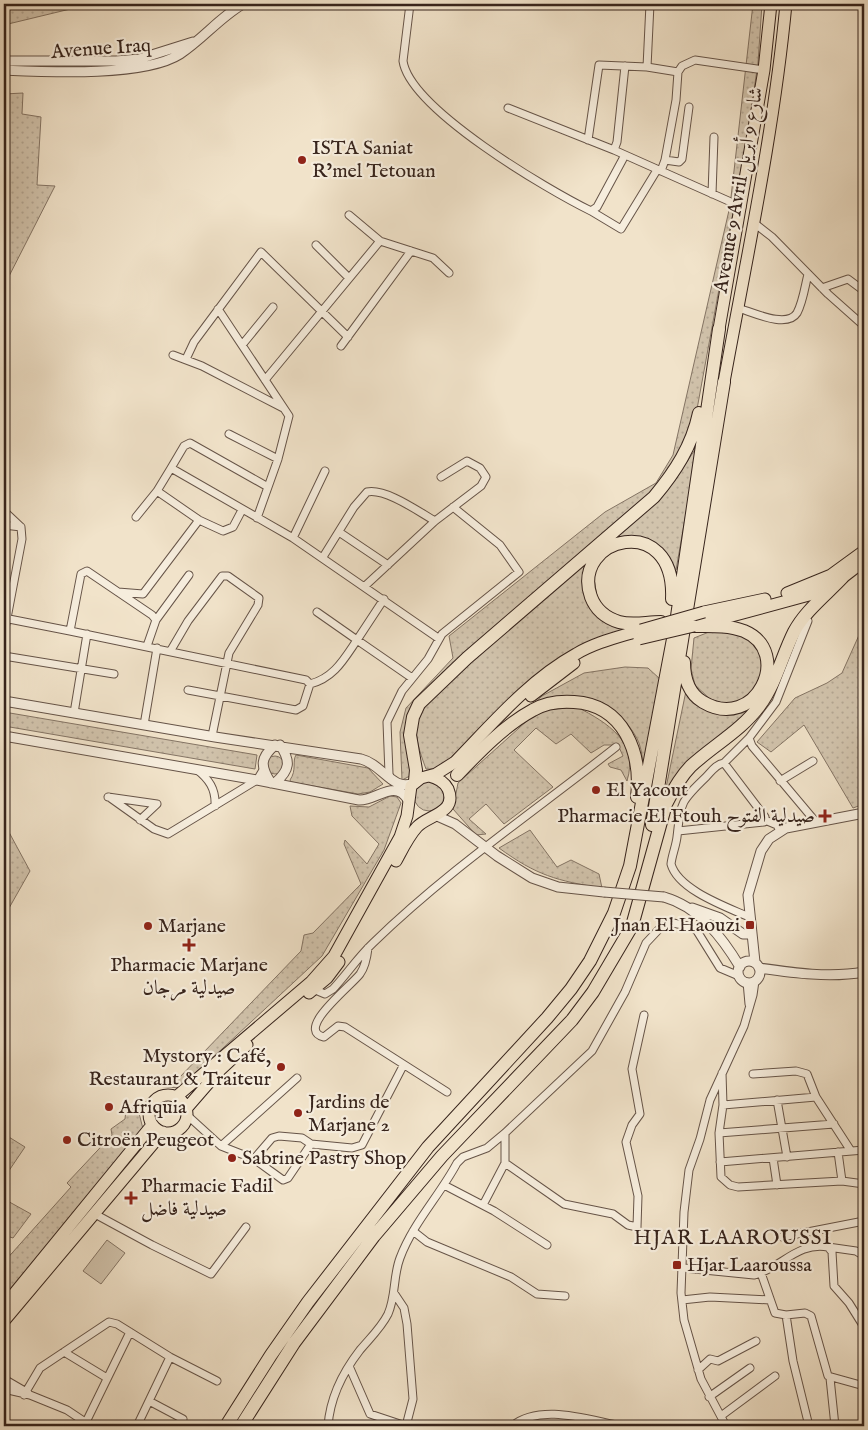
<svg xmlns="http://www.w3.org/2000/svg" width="868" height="1430" viewBox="0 0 868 1430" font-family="'IM FELL English',Amiri,serif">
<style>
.grass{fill:url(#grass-dots);stroke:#847464}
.garden{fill:#d1c3ac;stroke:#847464}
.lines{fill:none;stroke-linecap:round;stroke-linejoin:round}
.minor-casing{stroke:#665448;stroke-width:9}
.tertiary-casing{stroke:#665448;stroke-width:11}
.primary-casing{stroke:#37241c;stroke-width:12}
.trunk-casing{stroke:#37241c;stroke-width:13}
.motorway-casing{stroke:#37241c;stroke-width:14}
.minor{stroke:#f6eddd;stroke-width:7}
.tertiary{stroke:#f6eddd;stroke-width:9}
.primary{stroke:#f1e3ca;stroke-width:10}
.trunk{stroke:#f1e3ca;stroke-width:11}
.motorway{stroke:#f1e3ca;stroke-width:12}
.tertiary-bridge-casing{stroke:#665448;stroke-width:11;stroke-linecap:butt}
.trunk-bridge-casing{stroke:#37241c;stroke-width:13;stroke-linecap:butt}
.tertiary-bridge{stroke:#f6eddd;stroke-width:9}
.trunk-bridge{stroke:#f1e3ca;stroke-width:11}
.poi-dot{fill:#8f2418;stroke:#f6eddd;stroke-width:2}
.labels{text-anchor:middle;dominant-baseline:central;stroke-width:4.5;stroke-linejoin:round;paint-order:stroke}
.street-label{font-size:20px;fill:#37241c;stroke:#f6eddd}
.poi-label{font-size:20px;fill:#37241c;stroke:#f6eddd;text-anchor:start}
.neighbourhood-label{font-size:21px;letter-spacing:1px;fill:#37241c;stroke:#f6eddd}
</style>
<defs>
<pattern id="grass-dots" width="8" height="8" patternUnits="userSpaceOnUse" patternTransform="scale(1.25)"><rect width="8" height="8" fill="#d1c3ac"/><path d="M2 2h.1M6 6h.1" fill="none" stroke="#b4a793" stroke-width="1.8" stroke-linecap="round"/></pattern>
</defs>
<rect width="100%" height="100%" fill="#f1e3ca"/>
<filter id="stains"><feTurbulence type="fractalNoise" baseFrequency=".004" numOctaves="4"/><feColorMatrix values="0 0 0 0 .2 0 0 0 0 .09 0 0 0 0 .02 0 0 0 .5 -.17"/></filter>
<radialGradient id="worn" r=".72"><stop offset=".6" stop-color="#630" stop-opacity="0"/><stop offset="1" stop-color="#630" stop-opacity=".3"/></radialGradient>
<!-- grass -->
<path class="grass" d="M 4,4 L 91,4 L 4,25 Z
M 753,4 L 762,4 L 758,63 L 748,131 L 695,420 L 667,475 L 635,511 L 416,707 L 412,775 L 402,780 L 400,732 L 406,708 L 453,658 L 449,636 L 605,512 L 656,483 L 673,455 L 730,206 Z
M 23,93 L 22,114 L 41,117 L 37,185 L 55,186 L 4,286 L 4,94 Z
M 698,445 L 676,570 C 666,550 659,542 636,537 L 592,566 L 599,609 L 633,627 L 588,642 L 543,669 L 439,769 L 426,769 C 412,731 411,720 439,690 L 633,523 L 675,480 Z
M 864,624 L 864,804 L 853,808 L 804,725 L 771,752 L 757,742 L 795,698 L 827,683 L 842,673 Z
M 714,630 L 749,637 L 763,657 L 761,680 L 743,700 L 728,705 L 710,699 L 695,685 L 691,669 L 694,638 Z
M 625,667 L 648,668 L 660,679 L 643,770 C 643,762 642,751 639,743 C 629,719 599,693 572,697 C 557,699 541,705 527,710 L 542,696 L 584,673 Z
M 686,691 L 730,714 L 742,713 L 757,706 L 663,802 Z
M 577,707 C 608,723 639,742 627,781 L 621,770 L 610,767 L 608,764 L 623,756 L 618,745 L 604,745 L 591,753 L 571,734 L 556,744 L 536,728 L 514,750 L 553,787 L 504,824 L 486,804 L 469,819 L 486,834 L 476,835 L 453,809 L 458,783 L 529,719 L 547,710 Z
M 4,712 L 257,755 L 255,769 L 4,726 Z
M 296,755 L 368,768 L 383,784 L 370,792 L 358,794 L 291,782 L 290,780 C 297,770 292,761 296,755 Z
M266 765a9 9 0 1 1 18 0a9 9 0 1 1-18 0Z
M414 796a15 15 0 1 1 30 0a15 15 0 1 1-30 0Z
M 390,796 L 397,797 L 401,803 L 384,850 L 322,956 L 180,1088 L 143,1085 L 142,1080 L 162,1083 L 178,1079 L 301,951 L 304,935 L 313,933 L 361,884 L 344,844 L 345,840 L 367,864 L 379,844 L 352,816 L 350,806 L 369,807 Z
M 4,823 L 30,871 L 4,917 Z
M 530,830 L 557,867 L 571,860 L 599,874 L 602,888 C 557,881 536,875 499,848 Z
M 137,1105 L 143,1129 L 4,1300 L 4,1262 L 71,1187 L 67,1183 L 112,1135 L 111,1129 L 125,1119 L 126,1109 Z
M 4,1134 L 25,1147 L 4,1178 Z
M 4,1199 L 31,1214 L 13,1238 L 4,1235 Z"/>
<!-- garden -->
<path class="garden" d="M 107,1240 L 125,1253 L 101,1284 L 83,1271 Z"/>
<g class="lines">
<defs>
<path id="minor" d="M 410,4 L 403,61 C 410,109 548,190 591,211 L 597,207 L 625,155
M 647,67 L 650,4
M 508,108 L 614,150 L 742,207
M 588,140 L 599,65 L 647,67 L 678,72
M 614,150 L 617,142 L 625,66
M 665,160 L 679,162 L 682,159 L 689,107
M 661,171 L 665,160 L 676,100 L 678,72 L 682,66 L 695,60 L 764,70
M 712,194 L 714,137
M 591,211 L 621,229 L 657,170
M 349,215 L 380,241 L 433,258 L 449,273
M 754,223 L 772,237 L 828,294 L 864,326
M 316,245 L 349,278
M 822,288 L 848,279 L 864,291
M 738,308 C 752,312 787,329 797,313 C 803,302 805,286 808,274
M 218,309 L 289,416 L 278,459 L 257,518
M 242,345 L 273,307
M 341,346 L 411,251
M 173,355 L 202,366 L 283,408
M 186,359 L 194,342 L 261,252 L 348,337
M 265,380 L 380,241
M 229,434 L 278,459
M 171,468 L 184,446 L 190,443 L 268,487
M 242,510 L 233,527 L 223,531 L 199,520 L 157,491 L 171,468 L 293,538 L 438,638
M 4,511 L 21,527 L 22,539 L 4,634
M 136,517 L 157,491
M 4,525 L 21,527
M 339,532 L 388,565
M 293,538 L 325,471
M 323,557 L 354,507 L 367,492 C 386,488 419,512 435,521
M 365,586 L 435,521 L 481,486 L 486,477 L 480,468 L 467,461 L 441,477
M 118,592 L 143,594 L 199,520
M 317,612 L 357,640 L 384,599
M 4,618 L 70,631 L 81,574 L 87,571 L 152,615 L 156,620
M 808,621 L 776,702 L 749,738 L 752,746 L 815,821
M 70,631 L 306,680 L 310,684 L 303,706 L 296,710 L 188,690
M 147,646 L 156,620 L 189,575
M 171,650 L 188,621 L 222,576 L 228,576 L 259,598 L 258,605 L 229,653 L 212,736
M 4,656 L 114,674
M 310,684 C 334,678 344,659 357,640 L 412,678
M 74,713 L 87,634
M 144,725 L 157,648
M 724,763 L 749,738
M 196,769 C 209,779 216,789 215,806
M 391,780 L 389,774 L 387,722 L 402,691 L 428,659 L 442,634 L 519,572 L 500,545 L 453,507
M 780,781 L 813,761
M 108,797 L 157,804 L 140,820
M 109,797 L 154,829 L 168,834 L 257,780 L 263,770
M 765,820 L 777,825 L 780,831
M 678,831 L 764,822 L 765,817 L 724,763 C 716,764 711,772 706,777 C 680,802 681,802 677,837 C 676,846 672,855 671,864 C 678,890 727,907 749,917
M 368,948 C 367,957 365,967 360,974 C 351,986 294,1030 324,1037 L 338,1026 L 345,1027 L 447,1092
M 747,982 L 749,1004
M 313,989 L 325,994 L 333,989 C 347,974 358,957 373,943 C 447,871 535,811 616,747
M 722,1073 L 723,1105 L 719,1133 L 721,1177 L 730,1185 L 738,1187 L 842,1181 L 864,1184
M 753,1074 L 796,1071 L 807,1074 L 816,1097 L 851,1151
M 777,1100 L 787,1157
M 723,1105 L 816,1097
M 187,1115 L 221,1146 L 254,1159 L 283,1180 L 288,1178 L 311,1144
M 505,1133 L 505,1163 L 564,1204 L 613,1214 L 628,1225 L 637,1227 L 638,1196 L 626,1142 L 632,1125 L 640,1114 L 632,1069 L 644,1015
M 719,1133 L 834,1124
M 221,1146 L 297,1078
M 838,1152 L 842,1181
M 773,1158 L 777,1185
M 254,1159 L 272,1138 L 279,1136 L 302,1138 L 311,1144 L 352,1148 L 362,1145 L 403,1066
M 720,1162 L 864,1150
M 444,1185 L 494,1211 L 547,1245
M 483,1205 L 505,1163
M 93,1213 L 152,1245 L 211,1274 L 246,1227
M 413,1231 L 427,1242 L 511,1277 L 537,1294 L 565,1296
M 782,1237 L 864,1221
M 828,1247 L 856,1251 L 864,1256
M 684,1268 L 754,1275 C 780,1269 798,1241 828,1247 L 832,1252 L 834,1286 L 849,1303 L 864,1327
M 761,1273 L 775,1313 L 786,1315
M 394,1293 L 404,1308 L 407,1324 L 413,1399 L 406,1426
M 682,1300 L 710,1297 L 770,1300
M 64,1352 L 107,1378
M 349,1366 L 370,1414 L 406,1426
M 698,1370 L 710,1359 L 718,1361 L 756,1341
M 830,1378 L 835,1426
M 4,1379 L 28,1393
M 4,1389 L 30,1395 L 67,1410 L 91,1426
M 24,1395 L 40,1368 L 109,1322 L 117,1324 L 170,1357 L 217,1381
M 709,1397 L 750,1368
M 149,1401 L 183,1419
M 721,1416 L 775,1376
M 86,1422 L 130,1332
M 137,1426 L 170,1357
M 328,1426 C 330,1398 343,1372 360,1350 C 370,1338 381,1328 388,1314 C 396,1296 393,1276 400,1258 C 413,1223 440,1195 457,1163 L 463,1157 L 487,1148 L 505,1133 L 592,1051 L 625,992 L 646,943 L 661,927 L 673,923 L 692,927 L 697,931 L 720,968 L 739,976
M 512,1426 C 541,1403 588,1420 622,1426
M 726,1426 L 701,1379 L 684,1320 L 681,1293 L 684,1212 L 689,1170 L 700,1139 L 710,1100 L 744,1026 L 753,995 L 755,981
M 809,1426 L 793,1361 L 786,1315 L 805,1313 L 811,1316 L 828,1376 L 864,1386"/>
<path id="tertiary" d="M 4,61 L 116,61 L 139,59 L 193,42
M 4,70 C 48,72 144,77 180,54 C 203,39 220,17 243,4
M 4,701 L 215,737 L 361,759 C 382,764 393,792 413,783
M 4,736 L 257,780 L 359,800 C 376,801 395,778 408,800
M 271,783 C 260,766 260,758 275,745
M 275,783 C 290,770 291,761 280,745
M 437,816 L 455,824 L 497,856 L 532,878 L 558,887 L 604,892
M 664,897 C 699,907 722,937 740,967
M 692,908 L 720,918 L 743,934 L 752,934
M738 972a11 11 0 1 1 22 0a11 11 0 1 1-22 0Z
M 755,962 L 748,895 L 761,851 L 769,839 L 786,828 L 864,813
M 759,968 C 794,973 830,978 864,972"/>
<path id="primary" d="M 862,4 L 864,6"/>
<path id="trunk" d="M 719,329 L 764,70 L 771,4
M 724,382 C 747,256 774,131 786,4
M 787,593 L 831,575 L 864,551
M 704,612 L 765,599
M 702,624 L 809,595 L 842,578 L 864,561
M 531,696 L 574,663
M 396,861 C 402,850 408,837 417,827 C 428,815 458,813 448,789 C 444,781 437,778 429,776
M 309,993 L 327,978 L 339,962
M149 1114a19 19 0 1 1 38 0a19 19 0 1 1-38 0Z
M 176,1097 L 311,982 L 334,956 L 400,837 L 407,816 L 411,786 L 421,778 L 436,774 L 455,762 C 492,724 529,680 576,654 C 596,642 619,637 641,630
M 186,1109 L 219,1071 L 247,1045
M 4,1306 L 152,1125
M 4,1321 L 163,1132"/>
<path id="motorway" d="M 661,622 C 646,622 633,626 619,622 C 606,618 596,610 591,597 C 570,537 676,510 672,599
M 684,662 C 684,678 689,694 703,702 C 756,733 794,652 744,631 C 728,625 711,626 694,626
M 457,775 C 479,752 505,725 533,710 C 545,703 560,701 574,702 C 624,705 642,753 637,797
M 415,781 L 416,770 L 410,735 L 413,717 L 419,704 L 467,658 L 654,497 C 675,472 692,446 699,413
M 652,825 L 724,382
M 226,1426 L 271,1355 L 308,1302 L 428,1147 L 547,1018 L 571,989 L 590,961 L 614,913 L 630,866 L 676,623 L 719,329
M 241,1426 L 294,1343 L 374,1236 L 442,1156 L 572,1020 L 593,992 L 632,926 L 666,804 C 673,790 680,777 691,766 C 714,745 742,730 760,705 C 776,683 782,656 794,632 C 805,611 826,595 842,578"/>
</defs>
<!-- minor casing -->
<use href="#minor" class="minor-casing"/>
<!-- tertiary casing -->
<use href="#tertiary" class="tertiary-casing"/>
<!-- primary casing -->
<use href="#primary" class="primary-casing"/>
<!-- trunk casing -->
<use href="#trunk" class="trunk-casing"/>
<!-- motorway casing -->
<use href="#motorway" class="motorway-casing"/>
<!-- minor -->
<use href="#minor" class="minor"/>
<!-- tertiary -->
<use href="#tertiary" class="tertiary"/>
<!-- primary -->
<use href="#primary" class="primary"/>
<!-- trunk -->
<use href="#trunk" class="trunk"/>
<!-- motorway -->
<use href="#motorway" class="motorway"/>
<defs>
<path id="tertiary-bridge" d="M 604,892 L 664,897"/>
<path id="trunk-bridge" d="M 641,630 L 704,612
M 639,639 L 694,626"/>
</defs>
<!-- tertiary-bridge casing -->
<use href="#tertiary-bridge" class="tertiary-bridge-casing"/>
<!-- trunk-bridge casing -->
<use href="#trunk-bridge" class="trunk-bridge-casing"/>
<!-- tertiary-bridge -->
<use href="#tertiary-bridge" class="tertiary-bridge"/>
<!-- trunk-bridge -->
<use href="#trunk-bridge" class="trunk-bridge"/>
</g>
<!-- markers -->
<g class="poi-dot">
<circle cx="302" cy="160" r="5"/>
<circle cx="596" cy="790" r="5"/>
<path d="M822.5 808.5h5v5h5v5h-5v5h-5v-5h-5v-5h5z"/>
<rect x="745" y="920" width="10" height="10" rx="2.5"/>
<circle cx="148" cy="926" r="5"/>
<path d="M186.5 937.5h5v5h5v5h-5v5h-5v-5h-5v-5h5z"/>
<circle cx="281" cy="1067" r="5"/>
<circle cx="109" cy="1107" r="5"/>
<circle cx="298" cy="1113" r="5"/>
<circle cx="67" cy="1140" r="5"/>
<circle cx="232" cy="1158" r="5"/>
<path d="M128.5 1190.5h5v5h5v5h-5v5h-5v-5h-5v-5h5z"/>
<rect x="672" y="1260" width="10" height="10" rx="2.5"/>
</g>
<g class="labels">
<!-- street labels -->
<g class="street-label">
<text transform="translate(101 49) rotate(-4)">Avenue Iraq</text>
<text transform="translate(739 190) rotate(-80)">Avenue 9 Avril شارع 9 أبريل</text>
</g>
<!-- poi labels -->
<g class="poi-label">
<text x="312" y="148">ISTA Saniat<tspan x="312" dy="23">R’mel Tetouan</tspan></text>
<text x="606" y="790">El Yacout</text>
<text x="815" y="816" text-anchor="end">Pharmacie El Ftouh صيدلية الفتوح</text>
<text x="740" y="925" text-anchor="end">Jnan El Haouzi</text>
<text x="158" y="926">Marjane</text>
<text x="189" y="965" text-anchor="middle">Pharmacie Marjane<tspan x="189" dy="23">صيدلية مرجان</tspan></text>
<text x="271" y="1056" text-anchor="end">Mystory : Café,<tspan x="271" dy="23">Restaurant &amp; Traiteur</tspan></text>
<text x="308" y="1102">Jardins de<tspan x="308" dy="23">Marjane 2</tspan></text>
<text x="119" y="1107">Afriquia</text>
<text x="77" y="1140">Citroën Peugeot</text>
<text x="242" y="1158">Sabrine Pastry Shop</text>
<text x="141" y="1186">Pharmacie Fadil<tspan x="141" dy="23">صيدلية فاضل</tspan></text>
<text x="687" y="1265">Hjar Laaroussa</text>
</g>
<!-- neighbourhood labels -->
<g class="neighbourhood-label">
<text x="733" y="1238">HJAR LAAROUSSI</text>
</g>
</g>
<!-- margin -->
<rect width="868" height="1430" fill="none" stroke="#f1e3ca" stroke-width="20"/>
<rect x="5" y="5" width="858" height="1420" fill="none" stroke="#37241c" stroke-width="2.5"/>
<rect x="10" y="10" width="848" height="1410" fill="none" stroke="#37241c"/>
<rect width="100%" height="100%" filter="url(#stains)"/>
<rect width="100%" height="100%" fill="url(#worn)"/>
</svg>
